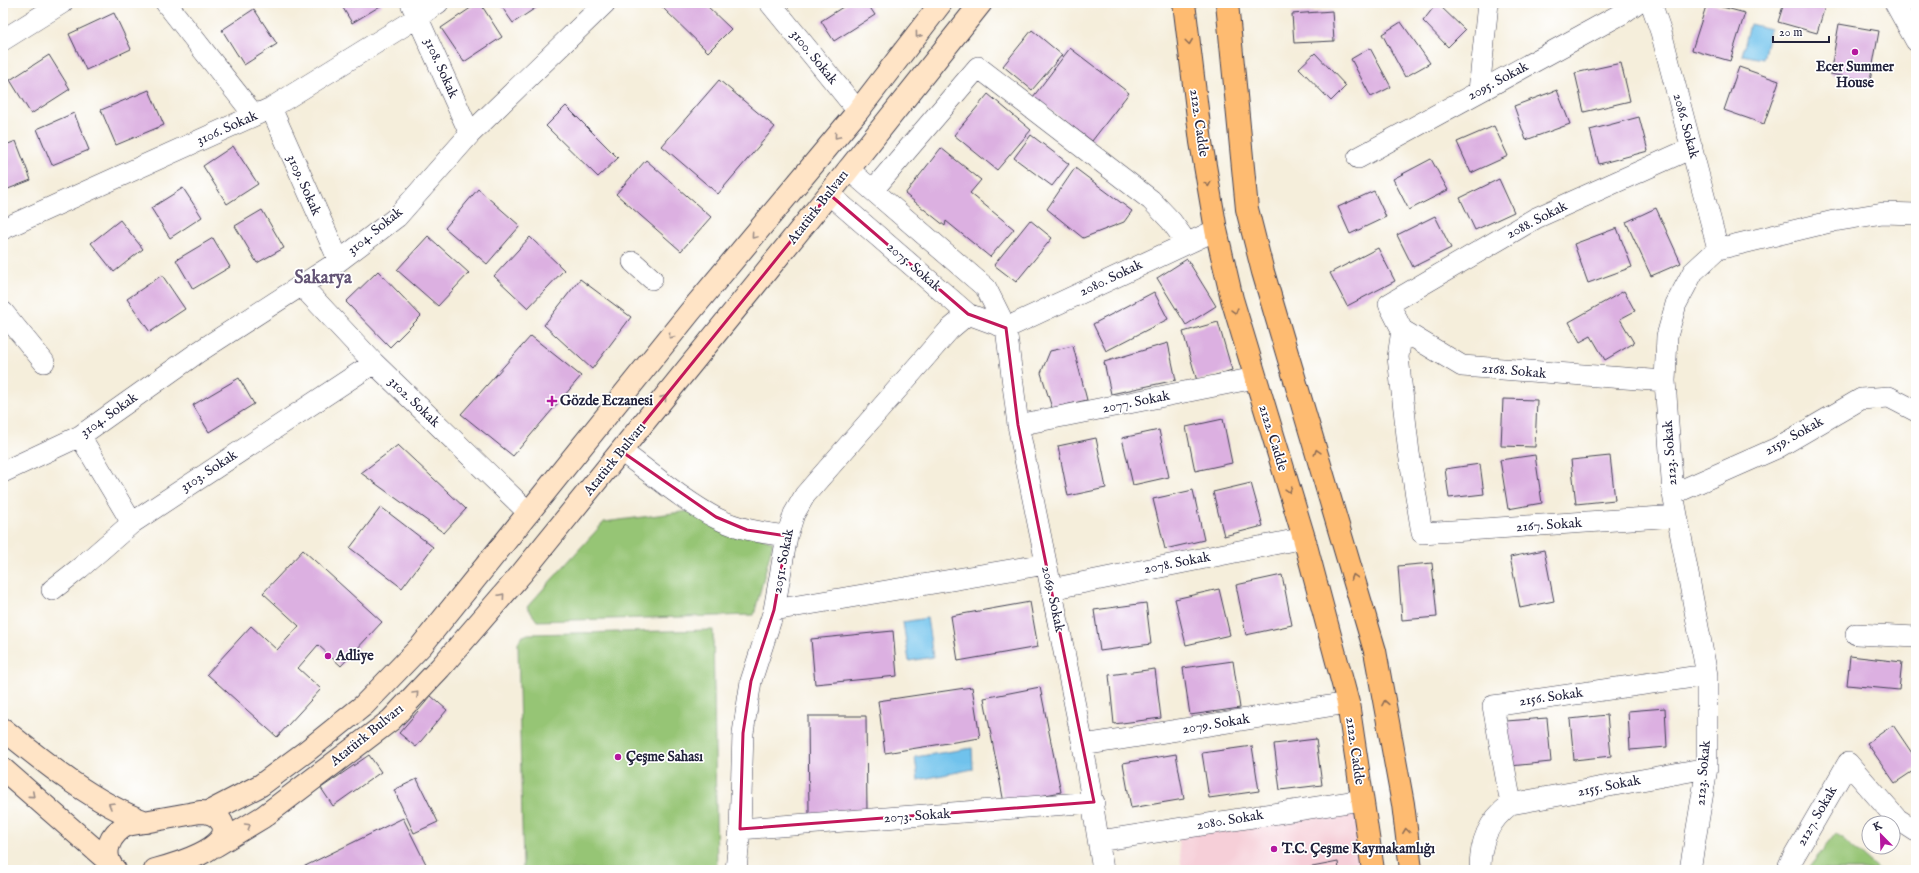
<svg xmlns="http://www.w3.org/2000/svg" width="1919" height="873" viewBox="0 0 1919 873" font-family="'IM FELL English',serif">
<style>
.built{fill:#f6cfd8}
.green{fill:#96c574;stroke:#5c7458}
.water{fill:#70c2ec;stroke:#497294}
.building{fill:#dcb0e1}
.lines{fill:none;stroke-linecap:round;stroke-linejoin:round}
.street-casing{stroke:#424153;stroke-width:22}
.secondary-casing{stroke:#424153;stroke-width:24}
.highway-casing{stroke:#424153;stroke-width:24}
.street{stroke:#fff;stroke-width:21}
.secondary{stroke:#ffe4c6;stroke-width:22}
.highway{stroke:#febb71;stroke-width:22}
.oneway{stroke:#9c8d87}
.oneway2{stroke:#906e56}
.marked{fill:none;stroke:#c2185b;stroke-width:3;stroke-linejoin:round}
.poi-dot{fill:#b5179e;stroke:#fff;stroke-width:1.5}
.labels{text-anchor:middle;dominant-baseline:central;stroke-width:3.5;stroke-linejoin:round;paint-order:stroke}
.street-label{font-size:14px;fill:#22223b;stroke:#fff}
.poi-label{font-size:14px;font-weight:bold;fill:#22223b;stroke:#fff;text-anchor:start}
.district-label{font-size:18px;font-weight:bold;fill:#635475;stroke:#fff}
</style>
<rect width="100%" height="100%" fill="#fff"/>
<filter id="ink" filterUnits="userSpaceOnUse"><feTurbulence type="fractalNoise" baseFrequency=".025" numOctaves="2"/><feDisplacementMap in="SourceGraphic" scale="8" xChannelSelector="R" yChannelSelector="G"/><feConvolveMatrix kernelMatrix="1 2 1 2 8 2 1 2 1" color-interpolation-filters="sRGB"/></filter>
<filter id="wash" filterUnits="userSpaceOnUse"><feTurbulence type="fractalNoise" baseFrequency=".012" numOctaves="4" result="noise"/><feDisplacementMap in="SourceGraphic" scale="16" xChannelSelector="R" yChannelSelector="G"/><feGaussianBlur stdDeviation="0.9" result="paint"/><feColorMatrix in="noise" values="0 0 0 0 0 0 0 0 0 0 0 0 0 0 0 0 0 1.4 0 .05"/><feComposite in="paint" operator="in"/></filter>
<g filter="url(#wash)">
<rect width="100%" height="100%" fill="#f5eedb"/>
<!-- built -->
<path class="built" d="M 1362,800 L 1373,870 L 1182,870 L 1176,828 Z"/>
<!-- green -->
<path class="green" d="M 697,510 L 773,542 L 754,615 L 537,621 L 527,607 L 604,522 Z
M 713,630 L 717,870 L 523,870 L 518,643 L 521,637 L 528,634 Z
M 1836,833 L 1879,870 L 1807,870 Z"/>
<!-- water -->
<path class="water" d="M 1750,24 L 1770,29 L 1763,59 L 1742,55 Z
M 927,618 L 933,657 L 909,661 L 903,622 Z
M 972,748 L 973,769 L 918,780 L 915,757 Z"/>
<g id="blocks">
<!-- building -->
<path class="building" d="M 340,3 L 381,3 L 382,5 L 352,23 Z
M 478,3 L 480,3 L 502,37 L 464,62 L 441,28 Z
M 499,3 L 543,3 L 513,23 Z
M 664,3 L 704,3 L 731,29 L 708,52 L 661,6 Z
M 849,3 L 867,3 L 875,15 L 834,41 L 821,21 Z
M 1437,3 L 1465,30 L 1448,47 L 1423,21 Z
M 1707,3 L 1745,13 L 1730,61 L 1692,50 Z
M 1784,3 L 1826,3 L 1817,33 L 1778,22 Z
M 254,9 L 277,44 L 244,65 L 222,30 Z
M 1332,11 L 1334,41 L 1294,43 L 1292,14 Z
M 114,13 L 131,49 L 86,70 L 69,34 Z
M 1401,22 L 1430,63 L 1405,77 L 1382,34 Z
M 1839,24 L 1879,31 L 1870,81 L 1830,74 Z
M 1032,30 L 1062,55 L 1032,90 L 1003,66 Z
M 1070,48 L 1129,93 L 1092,141 L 1033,97 Z
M 1370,48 L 1391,87 L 1371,97 L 1351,59 Z
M 1315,53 L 1346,86 L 1331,101 L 1299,68 Z
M 49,55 L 70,89 L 31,114 L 10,80 Z
M 1621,63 L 1630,101 L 1584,112 L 1575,73 Z
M 1739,67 L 1779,81 L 1764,124 L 1724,110 Z
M 719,80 L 775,127 L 718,194 L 662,146 Z
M 149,90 L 164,125 L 116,145 L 101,110 Z
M 1557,90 L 1570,124 L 1526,140 L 1514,106 Z
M 988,94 L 1031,130 L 997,170 L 954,135 Z
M 566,106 L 618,158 L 598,177 L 546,126 Z
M 74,113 L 89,150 L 52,165 L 37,129 Z
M 1639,117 L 1648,151 L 1599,164 L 1590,130 Z
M 1494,126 L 1508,156 L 1471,173 L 1457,142 Z
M 1031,135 L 1069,164 L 1052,186 L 1014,158 Z
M 16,141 L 31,180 L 3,191 L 3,146 Z
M 233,146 L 258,184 L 227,204 L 203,166 Z
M 941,148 L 981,180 L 970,193 L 1014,229 L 990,257 L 946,221 L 945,226 L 905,194 Z
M 1431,159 L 1448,190 L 1409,210 L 1393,179 Z
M 646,160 L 711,217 L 681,251 L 616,194 Z
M 1075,168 L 1132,211 L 1124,222 L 1083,238 L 1047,209 Z
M 1499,179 L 1514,212 L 1475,230 L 1460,198 Z
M 183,188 L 202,217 L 170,238 L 151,208 Z
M 478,189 L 520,226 L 487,264 L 445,228 Z
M 1374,191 L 1386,217 L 1350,234 L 1338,207 Z
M 1656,208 L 1681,263 L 1651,276 L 1626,222 Z
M 262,210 L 284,248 L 257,263 L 235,226 Z
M 1435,216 L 1451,248 L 1413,267 L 1397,235 Z
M 120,220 L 143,249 L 114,272 L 91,243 Z
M 1030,220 L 1052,238 L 1016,282 L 994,265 Z
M 1617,228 L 1632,267 L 1588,283 L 1574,244 Z
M 428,236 L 469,273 L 438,306 L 397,270 Z
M 530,237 L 564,270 L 528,308 L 494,276 Z
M 213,238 L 230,267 L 193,289 L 176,260 Z
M 1378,248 L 1395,281 L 1347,306 L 1330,273 Z
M 1187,259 L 1216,306 L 1186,325 L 1157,278 Z
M 378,271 L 421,316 L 390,347 L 346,302 Z
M 162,275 L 185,309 L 150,332 L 127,299 Z
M 580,279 L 631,317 L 592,369 L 544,325 Z
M 1624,291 L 1635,311 L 1620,319 L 1634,343 L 1605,360 L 1591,336 L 1580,342 L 1569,322 Z
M 1154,292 L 1168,319 L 1106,351 L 1093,324 Z
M 1218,322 L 1232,370 L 1197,381 L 1183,332 Z
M 531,336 L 581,376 L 513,456 L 461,414 Z
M 1168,343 L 1176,380 L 1111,394 L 1104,362 Z
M 1073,346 L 1087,400 L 1052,408 L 1041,373 L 1050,351 Z
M 239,378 L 254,404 L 209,432 L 193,405 Z
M 1503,399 L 1537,400 L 1535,447 L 1501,446 Z
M 1223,419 L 1232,463 L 1195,471 L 1186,427 Z
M 1159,430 L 1169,477 L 1133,485 L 1122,438 Z
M 1096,438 L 1106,488 L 1068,496 L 1058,446 Z
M 398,445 L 466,509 L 444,533 L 361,473 Z
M 1535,455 L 1542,503 L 1508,509 L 1500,460 Z
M 1610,456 L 1615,500 L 1576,504 L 1571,460 Z
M 1480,464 L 1484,494 L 1449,498 L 1445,469 Z
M 1251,483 L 1263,526 L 1224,536 L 1213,492 Z
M 1193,490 L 1204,540 L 1165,549 L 1153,499 Z
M 381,507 L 433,547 L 402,588 L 350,548 Z
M 303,550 L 382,622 L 341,666 L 318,645 L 298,668 L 321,689 L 277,737 L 207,674 L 251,626 L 277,650 L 299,626 L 263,593 Z
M 1544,550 L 1554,601 L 1520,608 L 1510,557 Z
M 1432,563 L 1437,617 L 1402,620 L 1398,566 Z
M 1282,575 L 1292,625 L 1246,635 L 1236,585 Z
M 1219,589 L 1230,635 L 1186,645 L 1175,599 Z
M 1030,602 L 1038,647 L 958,661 L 951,616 Z
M 1146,603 L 1151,644 L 1100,651 L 1094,610 Z
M 893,631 L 897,676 L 815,684 L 811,639 Z
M 1850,656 L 1902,662 L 1899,690 L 1847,685 Z
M 1233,661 L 1240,708 L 1190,715 L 1183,668 Z
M 1155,669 L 1161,718 L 1114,724 L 1109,675 Z
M 972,687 L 980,738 L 885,753 L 878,701 Z
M 1040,687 L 1061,792 L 1004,803 L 984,698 Z
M 431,696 L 447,710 L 416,747 L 399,733 Z
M 1665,708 L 1667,747 L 1630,750 L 1628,711 Z
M 1607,715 L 1611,756 L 1574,760 L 1570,719 Z
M 808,716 L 866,716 L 867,813 L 809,814 Z
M 1547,718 L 1551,762 L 1510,766 L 1506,721 Z
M 1893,725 L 1916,759 L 1916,769 L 1895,783 L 1867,743 Z
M 1316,739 L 1322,785 L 1280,790 L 1274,744 Z
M 1252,746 L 1259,791 L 1209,798 L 1202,753 Z
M 1176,754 L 1184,799 L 1131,808 L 1123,763 Z
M 369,755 L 381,772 L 333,806 L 321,788 Z
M 417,779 L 438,822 L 414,833 L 394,790 Z
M 403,818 L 426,864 L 414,870 L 297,870 Z
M 1338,862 L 1339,870 L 1302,870 L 1302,869 Z"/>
</g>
</g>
<g filter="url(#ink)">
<use href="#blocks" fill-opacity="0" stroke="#424153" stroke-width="1"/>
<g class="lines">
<defs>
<path id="street" d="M 166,3 L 254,115
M 411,3 L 470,134
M 770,3 L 858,111
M 1651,3 L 1661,32 L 1718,249
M 1895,3 L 1916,41
M 3,40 L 62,3
M 1479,91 L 1488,3
M 271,108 L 339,261
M 1358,158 L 1623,13 L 1637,3
M 848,169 L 986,288 L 1006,328 L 1018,425 L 1083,745 L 1103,870
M 873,190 L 978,67 L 1151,200 L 1171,221 L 1187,243
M 829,194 L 968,314 L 1006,328
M 3,229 L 271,108 L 418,17 L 438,3
M 633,262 L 652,279
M 302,286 L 374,363 L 529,513
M 3,312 L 44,362
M 1006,328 L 1216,230
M 1402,330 L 1398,357 L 1409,453 L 1422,533 L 1677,516
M 1665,381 L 1462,366 L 1402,330 L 1389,304 L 1536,218 L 1692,148
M 1018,425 L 1255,378
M 80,436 L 132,523
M 621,451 C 650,472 685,502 716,518 C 738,529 762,533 787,536
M 3,472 L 80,436 L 197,353 L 339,261 L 397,217 L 470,134 L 605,3
M 1673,494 L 1777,448 L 1861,399 L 1889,397 L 1916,411
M 1051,589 L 1304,538
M 52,590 L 80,568 L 132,523 L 374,363
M 774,610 L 1046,564
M 1856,634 L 1916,637
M 1083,745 L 1348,703
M 1511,804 L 1493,706 L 1707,675
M 740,829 L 1094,802
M 1099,841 L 1362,800
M 736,870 L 740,829 L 743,733 L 751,681 L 774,610 L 787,536 L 794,514 L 805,495 L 949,330 L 968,314
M 1480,870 C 1480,842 1488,821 1511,804 L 1707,768
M 1690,870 L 1707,768 L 1707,675 L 1673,494 L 1665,381 L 1667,336 L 1676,304 L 1693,272 L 1718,249 L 1834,221 L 1883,213 L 1916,214
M 1789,870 L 1789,865 L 1848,763 L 1896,818 L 1916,831"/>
<path id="secondary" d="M 3,729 C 46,764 94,803 146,822
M 3,769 L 108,861
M 209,812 L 261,785 L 308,750 L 364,705 L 422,645 L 690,312 L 858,111 L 941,3
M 215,846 L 263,817 L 391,720 L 440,668 L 522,573 L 829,194 L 981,3
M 115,870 C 99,854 111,833 127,825 L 200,812 C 209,812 217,814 222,823 C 236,848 170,866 155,870"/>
<path id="highway" d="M 1184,3 L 1201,142 L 1216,230 L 1232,299 L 1304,538 L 1348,703 L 1373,870
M 1227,3 L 1247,209 L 1263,272 L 1375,651 L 1403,804 L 1411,870"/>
</defs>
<!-- street casing -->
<use href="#street" class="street-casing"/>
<!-- secondary casing -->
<use href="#secondary" class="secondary-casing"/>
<!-- highway casing -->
<use href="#highway" class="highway-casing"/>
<!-- street -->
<use href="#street" class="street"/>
<!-- secondary -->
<use href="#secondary" class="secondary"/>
<!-- highway -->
<use href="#highway" class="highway"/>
</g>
<!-- one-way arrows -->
<defs><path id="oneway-chevron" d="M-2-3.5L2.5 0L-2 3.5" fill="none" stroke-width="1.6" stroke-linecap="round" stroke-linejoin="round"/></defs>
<g class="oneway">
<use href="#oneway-chevron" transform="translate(918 35) rotate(127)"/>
<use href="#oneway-chevron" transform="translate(837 136) rotate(130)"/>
<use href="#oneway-chevron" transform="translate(754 236) rotate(130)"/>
<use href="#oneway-chevron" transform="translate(671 336) rotate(129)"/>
<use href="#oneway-chevron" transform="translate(664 398) rotate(-51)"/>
<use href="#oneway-chevron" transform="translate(502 596) rotate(-49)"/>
<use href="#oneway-chevron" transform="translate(416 694) rotate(-47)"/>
<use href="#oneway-chevron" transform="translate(32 795) rotate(41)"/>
<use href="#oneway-chevron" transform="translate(111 805) rotate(-150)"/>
<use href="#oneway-chevron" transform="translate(248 826) rotate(-30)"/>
</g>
<g class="oneway2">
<use href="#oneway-chevron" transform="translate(1189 42) rotate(83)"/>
<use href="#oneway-chevron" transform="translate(1208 184) rotate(80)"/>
<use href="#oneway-chevron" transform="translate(1235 311) rotate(74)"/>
<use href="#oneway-chevron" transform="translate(1317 452) rotate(-107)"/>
<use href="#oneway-chevron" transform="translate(1289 490) rotate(73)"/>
<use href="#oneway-chevron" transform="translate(1354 577) rotate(-106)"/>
<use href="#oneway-chevron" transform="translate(1385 703) rotate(-100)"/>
<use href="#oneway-chevron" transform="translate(1406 831) rotate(-97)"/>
</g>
</g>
<!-- marked area -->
<path class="marked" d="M 829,194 L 968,314 L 1006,328 L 1018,425 L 1094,802 L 740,829 L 743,733 L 751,681 L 774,610 L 787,536 L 747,530 L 716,517 L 621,451 Z"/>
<!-- markers -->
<g class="poi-dot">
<circle cx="1855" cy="52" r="4"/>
<path d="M550 395h4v4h4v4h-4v4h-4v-4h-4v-4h4z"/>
<circle cx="328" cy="656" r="4"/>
<circle cx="618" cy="757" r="4"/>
<circle cx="1274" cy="849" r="4"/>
</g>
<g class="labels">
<!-- street labels -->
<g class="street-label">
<text transform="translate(814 57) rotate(51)">3100. Sokak</text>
<text transform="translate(441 68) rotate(66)">3108. Sokak</text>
<text transform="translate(1498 81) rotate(-28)">2095. Sokak</text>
<text transform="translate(1199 123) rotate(82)">2122. Cadde</text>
<text transform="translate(1686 126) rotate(75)">2086. Sokak</text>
<text transform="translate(227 128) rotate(-24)">3106. Sokak</text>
<text transform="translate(304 185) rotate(66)">3109. Sokak</text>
<text transform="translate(818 207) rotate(-52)">Atatürk Bulvarı</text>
<text transform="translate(1537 220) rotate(-27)">2088. Sokak</text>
<text transform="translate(375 231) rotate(-39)">3104. Sokak</text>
<text transform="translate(914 267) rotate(41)">2075. Sokak</text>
<text transform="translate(1111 278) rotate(-25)">2080. Sokak</text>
<text transform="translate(1514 371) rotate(5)">2168. Sokak</text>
<text transform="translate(414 402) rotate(44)">3102. Sokak</text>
<text transform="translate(1136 402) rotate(-11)">2077. Sokak</text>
<text transform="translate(109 415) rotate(-35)">3104. Sokak</text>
<text transform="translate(1794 436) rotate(-29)">2159. Sokak</text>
<text transform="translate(1273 438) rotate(73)">2122. Cadde</text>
<text transform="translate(1670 453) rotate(-94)">2123. Sokak</text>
<text transform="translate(615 459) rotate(-51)">Atatürk Bulvarı</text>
<text transform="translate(209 471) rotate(-33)">3103. Sokak</text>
<text transform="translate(1549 525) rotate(-4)">2167. Sokak</text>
<text transform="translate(783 561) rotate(-79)">2051. Sokak</text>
<text transform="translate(1177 563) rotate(-11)">2078. Sokak</text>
<text transform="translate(1053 599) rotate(78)">2069. Sokak</text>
<text transform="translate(1551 697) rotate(-8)">2156. Sokak</text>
<text transform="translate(1216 724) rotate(-9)">2079. Sokak</text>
<text transform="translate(367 735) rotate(-39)">Atatürk Bulvarı</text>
<text transform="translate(1355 751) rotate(82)">2122. Cadde</text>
<text transform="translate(1703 773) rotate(-85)">2123. Sokak</text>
<text transform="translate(1609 786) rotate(-11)">2155. Sokak</text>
<text transform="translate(917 816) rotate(-4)">2073. Sokak</text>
<text transform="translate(1817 816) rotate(-60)">2127. Sokak</text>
<text transform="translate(1230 820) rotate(-9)">2080. Sokak</text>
</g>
<!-- poi labels -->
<g class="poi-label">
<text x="1855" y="67" text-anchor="middle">Ecer Summer<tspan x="1855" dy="16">House</tspan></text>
<text x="560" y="401">Gözde Eczanesi</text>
<text x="336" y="656">Adliye</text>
<text x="626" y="757">Çeşme Sahası</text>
<text x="1282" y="849">T.C. Çeşme Kaymakamlığı</text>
</g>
<!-- district labels -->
<g class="district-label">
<text x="323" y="278">Sakarya</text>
</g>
</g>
<!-- margin -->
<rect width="1919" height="873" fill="none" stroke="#fff" stroke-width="16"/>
<!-- north arrow -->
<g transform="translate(1881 835) rotate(337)"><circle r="19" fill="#ffffff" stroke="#a7a7b1"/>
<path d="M0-3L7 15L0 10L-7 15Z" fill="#b5179e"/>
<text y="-6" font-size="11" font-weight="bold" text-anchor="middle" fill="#22223b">K</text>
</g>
<!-- scale -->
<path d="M1773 36v6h56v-6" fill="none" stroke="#22223b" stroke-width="2"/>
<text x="1779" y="36" font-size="12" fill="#22223b" stroke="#ffffff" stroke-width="3" paint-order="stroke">20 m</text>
</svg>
